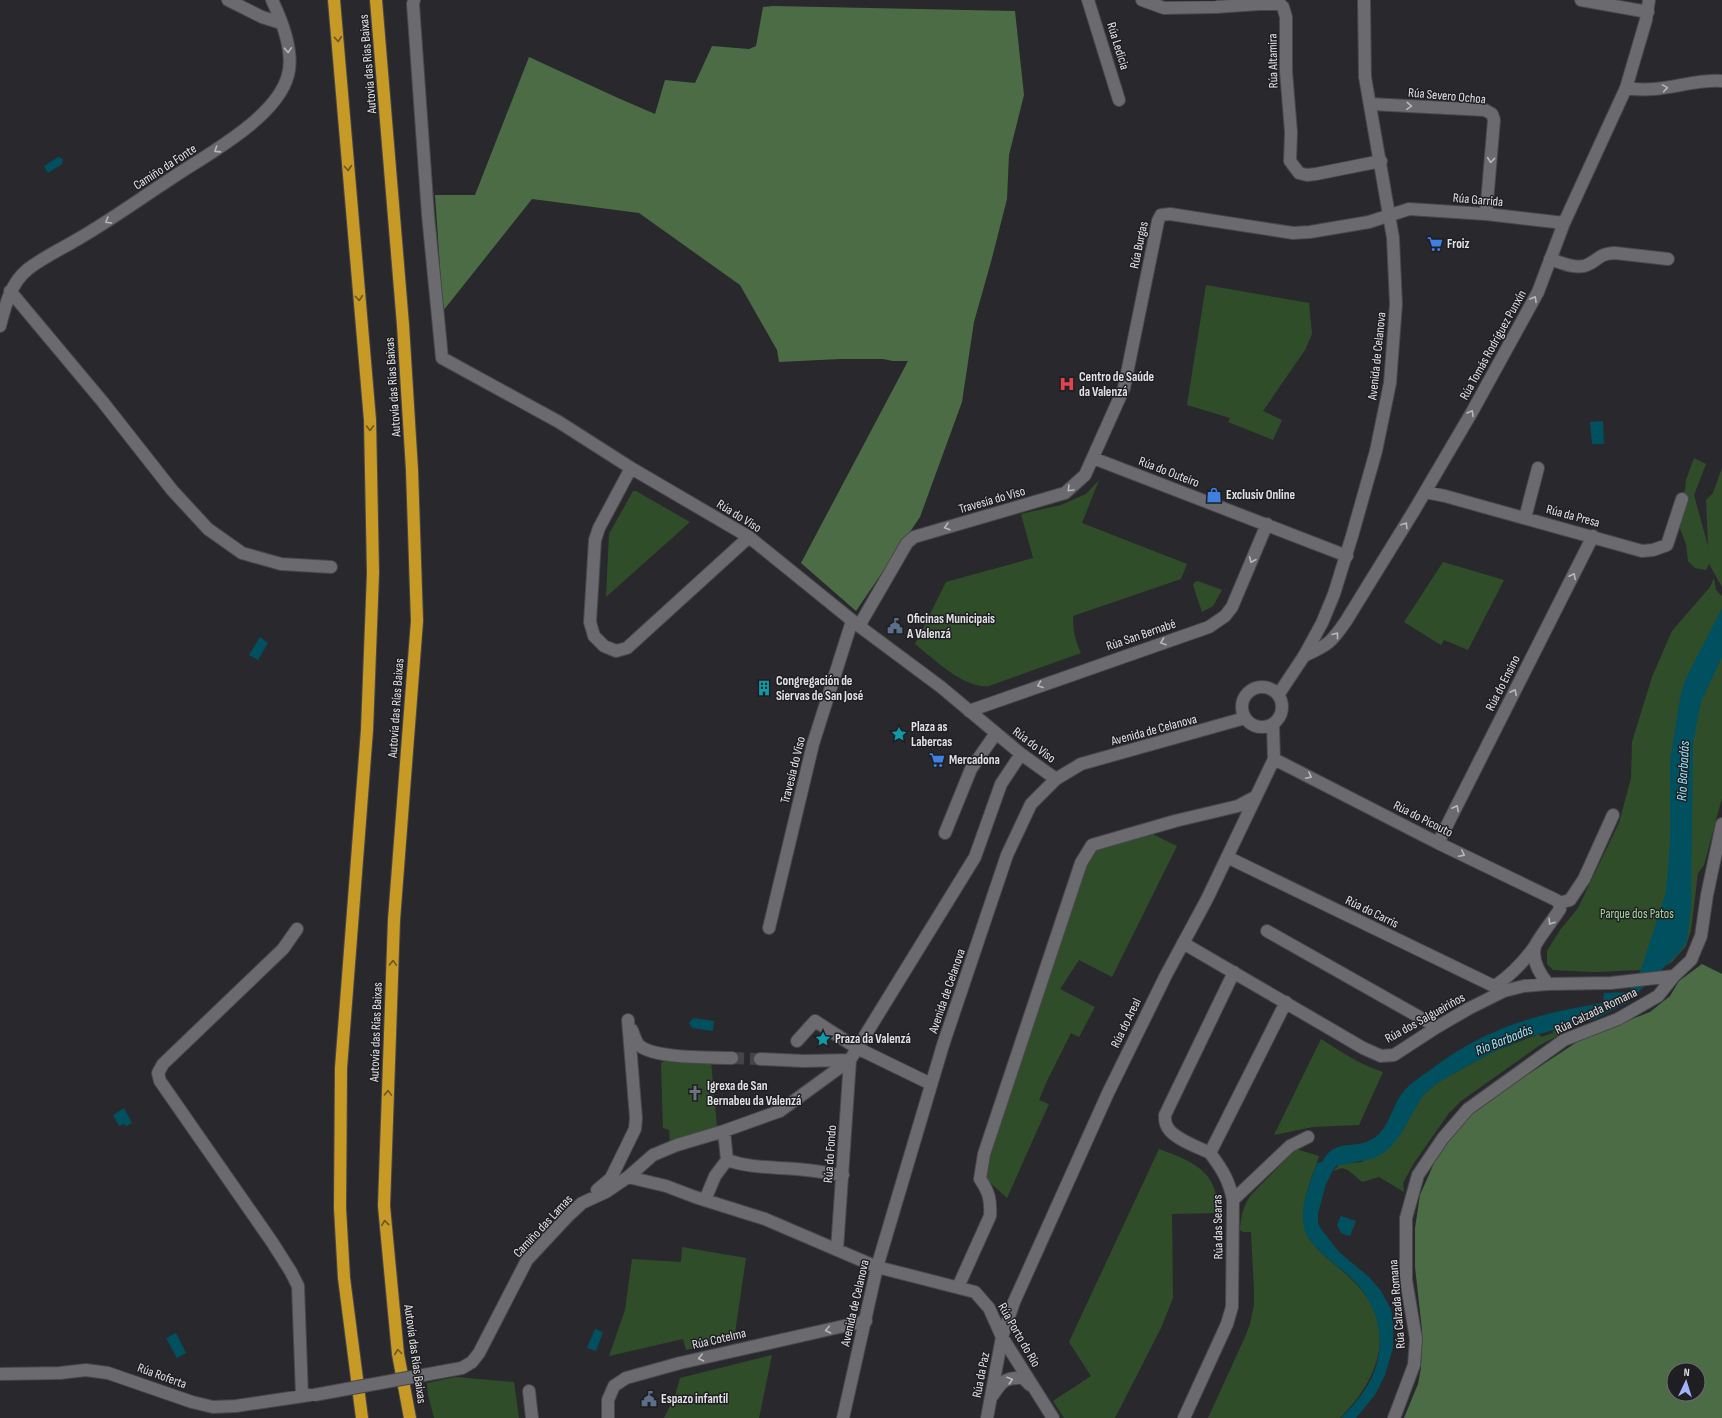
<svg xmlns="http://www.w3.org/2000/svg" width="1722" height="1418" viewBox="0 0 1722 1418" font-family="'Sofia Sans Condensed',sans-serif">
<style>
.green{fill:#304d2a}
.forest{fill:#4b6c45;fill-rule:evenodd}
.water{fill:#00505f}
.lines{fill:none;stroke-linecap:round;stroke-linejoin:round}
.street-tunnel{stroke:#454549;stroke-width:12;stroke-dasharray:12 6;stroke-linecap:butt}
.street-casing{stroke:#48474b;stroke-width:14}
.secondary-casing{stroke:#48474b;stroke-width:14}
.highway-casing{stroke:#48474b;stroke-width:14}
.street{stroke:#6a6a6f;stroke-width:12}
.secondary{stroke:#6a6a6f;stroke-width:12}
.highway{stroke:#c79925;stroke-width:12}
.street-bridge-casing{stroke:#48474b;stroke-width:14;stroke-linecap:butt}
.street-bridge{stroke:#6a6a6f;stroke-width:12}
.oneway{stroke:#6b5624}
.oneway2{stroke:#b8b8bc}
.labels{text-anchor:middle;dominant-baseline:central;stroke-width:3;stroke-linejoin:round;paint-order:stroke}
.street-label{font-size:13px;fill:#e2e2e5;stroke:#1f1f23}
.poi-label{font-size:13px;font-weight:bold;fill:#e2e2e5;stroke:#1f1f23;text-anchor:start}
.park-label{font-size:13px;fill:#a4d99a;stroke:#1f1f23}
.water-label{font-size:14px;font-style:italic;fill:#98e6fb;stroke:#1f1f23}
</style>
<rect width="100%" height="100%" fill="#29292d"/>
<!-- green -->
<path class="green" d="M 1206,285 L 1309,303 L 1312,334 L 1305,350 L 1263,411 L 1282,420 L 1273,440 L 1228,422 L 1230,418 L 1187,405 Z
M 1694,458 L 1706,464 L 1694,495 L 1708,546 L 1706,500 L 1713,493 L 1722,468 L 1722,587 L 1709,564 L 1706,570 L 1695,568 L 1688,561 L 1686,544 L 1677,521 L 1685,490 L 1686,480 Z
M 1099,480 L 1082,523 L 1187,564 L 1181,579 L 1073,616 C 1073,629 1075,641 1081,653 L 989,686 C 964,689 934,659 915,644 L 946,582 L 1033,558 L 1021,514 L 1061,505 L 1086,494 Z
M 633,491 L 636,491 L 690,522 L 606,597 L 609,534 Z
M 1443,562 L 1504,580 L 1468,650 L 1444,640 L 1441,645 L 1404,622 Z
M 1714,578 L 1716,590 L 1722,596 L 1722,798 L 1704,865 L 1698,873 L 1691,930 L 1686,946 L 1672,962 L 1663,967 L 1641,970 L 1594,972 L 1553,970 L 1547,964 L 1547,951 L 1560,930 L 1578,908 L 1619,823 L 1631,778 L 1632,742 L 1652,677 L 1672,631 L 1710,587 Z
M 1198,581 L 1222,590 L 1213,606 L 1202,612 L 1193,585 L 1195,582 Z
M 1144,830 L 1177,846 L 1112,977 L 1079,960 L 1060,989 L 1095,1007 L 1079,1037 L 1071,1033 L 1047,1081 L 1039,1100 L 1049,1104 L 1007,1198 L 985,1178 L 984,1154 L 1092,845 Z
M 1570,1027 L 1571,1029 L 1540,1045 L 1461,1101 L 1449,1113 L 1414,1163 L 1403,1183 L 1404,1192 L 1379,1177 L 1362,1182 L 1348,1170 L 1342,1168 L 1333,1171 L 1340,1164 L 1362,1162 L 1413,1111 L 1423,1095 L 1440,1081 L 1493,1052 L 1539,1034 L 1541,1037 L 1553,1033 L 1553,1031 Z
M 1321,1039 C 1341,1052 1361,1065 1383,1072 L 1359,1125 L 1313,1127 L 1274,1135 Z
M 666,1060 L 711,1061 L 717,1127 L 670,1143 L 669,1130 L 663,1128 L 661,1063 Z
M 1159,1149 C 1180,1157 1206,1165 1214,1188 C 1217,1196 1217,1205 1218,1213 L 1172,1214 L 1173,1298 L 1161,1328 L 1115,1418 L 1064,1418 L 1053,1401 L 1091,1376 L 1069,1342 Z
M 1296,1149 L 1319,1156 C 1312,1179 1297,1208 1306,1232 C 1313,1250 1337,1265 1350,1278 C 1399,1323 1382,1376 1340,1418 L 1208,1418 L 1245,1337 L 1250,1324 L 1254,1305 L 1254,1290 L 1251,1232 L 1243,1232 L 1240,1230 C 1241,1216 1243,1206 1251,1195 Z
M 682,1247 L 746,1258 L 734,1340 L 686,1350 L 683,1339 L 609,1356 L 625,1310 L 632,1259 L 681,1262 Z
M 772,1355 L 759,1418 L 664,1418 L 675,1396 L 680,1378 Z
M 456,1377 L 514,1382 L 519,1418 L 434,1418 L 428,1395 L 427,1383 Z"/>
<!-- forest -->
<path class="forest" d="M 773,6 L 1015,11 L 1024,95 L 1009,155 L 1007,199 L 992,258 L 974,322 L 962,402 L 920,517 L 856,611 L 801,563 L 908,361 L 893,361 L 883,359 L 840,359 L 779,362 L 777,350 L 740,285 L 639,213 L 532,199 L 443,311 L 435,195 L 475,195 L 529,57 L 618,98 L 655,114 L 665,80 L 695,83 L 712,46 L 749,49 L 756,46 L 763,7 Z
M 1702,964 L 1722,974 L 1722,1418 L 1404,1418 L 1418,1384 L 1421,1368 L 1422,1330 L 1415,1267 L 1415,1228 L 1420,1195 L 1438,1154 L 1472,1114 L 1506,1089 L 1583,1038 L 1650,1012 L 1670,996 L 1679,981 ZM 1674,1370 L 1698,1370 L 1698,1394 L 1674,1394 Z"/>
<!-- water -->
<path class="water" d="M 58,157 L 63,159 L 62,164 L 48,173 L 44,166 Z
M 1603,421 L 1604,444 L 1592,444 L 1590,422 Z
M 1722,608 L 1722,657 L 1701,702 L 1693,743 L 1691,907 L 1687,941 L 1679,953 L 1628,1002 L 1595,1019 L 1528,1037 L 1493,1052 L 1440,1081 L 1423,1095 L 1401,1134 L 1389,1149 L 1375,1158 L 1336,1166 L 1333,1170 L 1326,1184 L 1318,1213 L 1318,1223 L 1321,1229 L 1339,1252 L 1369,1277 L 1381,1291 L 1391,1309 L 1393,1324 L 1393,1348 L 1385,1375 L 1375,1395 L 1356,1418 L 1341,1418 C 1350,1409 1359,1399 1366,1388 C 1390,1351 1381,1305 1350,1277 C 1337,1265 1311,1248 1305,1231 C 1298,1209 1310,1184 1317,1163 L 1322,1162 C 1337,1134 1358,1154 1379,1134 C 1390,1123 1393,1105 1403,1092 C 1411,1082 1424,1075 1434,1067 C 1489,1027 1536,1014 1603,1003 L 1604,993 L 1629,992 L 1641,970 L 1666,892 L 1670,841 L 1670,761 L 1680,698 L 1685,680 Z
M 260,637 L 268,643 L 258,660 L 249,655 Z
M 693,1018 L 714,1021 L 713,1031 L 692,1028 L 689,1023 Z
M 124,1108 L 132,1123 L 126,1126 L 124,1124 L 119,1126 L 113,1115 Z
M 1341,1216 L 1356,1221 L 1350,1236 L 1341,1233 L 1337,1225 Z
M 595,1329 L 603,1332 L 596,1351 L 587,1348 Z
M 176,1333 L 186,1353 L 177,1358 L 166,1338 Z"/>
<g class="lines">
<!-- street-tunnel -->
<path class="street-tunnel" d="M 732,1058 L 760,1059"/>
<defs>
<path id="street" d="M 228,0 L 262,17 L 281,23
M 414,0 L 413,4 L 428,215 L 442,358 L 559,422 L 631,468 L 749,537 L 859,626 L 941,687 L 1021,754 L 1056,779
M 1088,0 L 1119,100
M 1142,0 L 1164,8 L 1216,7 L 1259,4 L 1280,4 L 1283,7 L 1286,17 L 1286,71 L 1291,132 L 1290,161 L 1299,173 L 1307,175 L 1316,174 L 1381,161
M 1581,0 L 1648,12
M 1626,88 C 1662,94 1689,79 1722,81
M 1370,104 L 1485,110 L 1492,114 L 1494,120 L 1486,214
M 1550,259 C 1560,262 1576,270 1587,265 C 1600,259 1598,254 1615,253 L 1668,259
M 10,291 L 102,401 L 172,490 L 208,529 L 242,553 L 281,564 L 331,567
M 0,326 C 5,307 10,284 27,270 C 40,259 63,248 78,239 C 111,220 141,198 172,178 C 206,155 277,118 288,75 C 294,53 282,21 272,0
M 1093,458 L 1347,556
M 631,468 L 599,528 L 595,540 L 590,622 L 594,636 L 604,646 L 616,651 L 627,648 L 749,537
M 1425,492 L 1445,496 L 1642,551 L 1653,550 L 1667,545 L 1682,499
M 1525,518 L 1538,468
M 859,626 L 907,543 L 914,537 L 1065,493 L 1085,475 L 1124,388 L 1158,221 L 1161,215 L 1170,214 L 1293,233 L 1310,232 L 1369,222 L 1409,209 L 1486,214 L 1564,223
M 1304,656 C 1328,645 1331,643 1346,621 L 1415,509 L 1472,412 L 1538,292 L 1564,223 L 1626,88 L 1646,20 L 1649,0
M 969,711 L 1209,627 L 1225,616 L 1232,607 L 1267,524
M 1274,759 L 1438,843 L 1556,900 L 1559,903 L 1560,909 C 1555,917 1538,939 1535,946 C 1531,960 1540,974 1548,984
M 945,833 L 971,769 L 996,733
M 1438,843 L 1593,536
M 1227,857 L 1504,991
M 1559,903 L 1570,900 L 1584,879 L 1613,815
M 769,928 L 813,744 L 852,621
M 297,929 L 283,949 L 163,1064 L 158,1073 L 160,1081 L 272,1242 L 291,1272 L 298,1286 L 302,1396
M 1267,931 L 1437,1027
M 1183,943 L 1363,1048 L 1381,1056 L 1394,1055 L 1437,1027 L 1468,1009 L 1504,991 L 1524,986 L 1548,984 L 1611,983 L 1674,976
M 1495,986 C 1511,975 1523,963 1535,946
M 632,1030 C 634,1035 636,1043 640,1046 C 657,1059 710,1057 732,1058
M 797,1041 L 815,1021 L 857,1048 L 931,1084
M 760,1059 L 804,1061 L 850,1060 L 837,1250
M 724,1131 L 727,1160 C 750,1168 772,1167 796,1169 C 811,1170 827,1173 843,1175
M 1210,1153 C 1198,1147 1170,1138 1166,1124 C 1165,1122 1165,1118 1165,1115 L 1234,972
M 628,1177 L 666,1186 L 695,1197 L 765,1219 L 877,1267 L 975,1292 L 989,1308 L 1002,1337 L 1053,1418
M 597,1190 L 611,1178 L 635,1129 L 636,1118 L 628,1020
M 705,1200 L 715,1176 L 727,1160
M 1233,1200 L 1290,1146 L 1308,1137
M 958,1287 L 990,1216 C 991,1200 989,1192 980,1179 L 984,1154 L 1081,863 L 1092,845 L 1175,821 L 1238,806 L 1255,797
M 462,1368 L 472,1362 L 479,1353 L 527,1260 L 569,1215 L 582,1203 L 606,1192 L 628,1177 L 653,1155 L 677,1145 L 724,1131 L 780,1111 L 850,1060 L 975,857 L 1001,784 L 1021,754
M 0,1374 L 60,1373 L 86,1370 L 108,1373 L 192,1402 L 213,1407 L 236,1406 L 310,1395
M 529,1391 L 532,1418
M 993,1395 C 1002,1381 1006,1377 1023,1378 L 1030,1385
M 608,1418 L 608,1400 L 614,1386 L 626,1378 L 680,1363 L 866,1321
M 987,1418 L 1002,1337 L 1014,1302 L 1108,1093 L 1166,975 L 1207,899 L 1274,759 L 1273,725
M 1184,1418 L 1227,1324 L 1232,1307 L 1233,1200 C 1229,1180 1222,1169 1210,1153 L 1286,1002
M 1394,1418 L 1414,1365 L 1416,1339 L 1406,1280 L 1406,1218 L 1418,1175 L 1443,1138 L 1468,1109 L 1564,1040 L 1618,1019 L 1658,996 L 1674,976 L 1691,960 L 1701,936 L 1707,895 L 1722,824"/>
<path id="secondary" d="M1242 707a20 20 0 1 1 40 0a20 20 0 1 1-40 0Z
M 1278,695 L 1304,656 L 1322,623 L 1334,594 L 1352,536 L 1376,451 L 1390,383 L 1396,304 L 1393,238 L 1365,77 L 1364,0
M 843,1418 L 877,1267 L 943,1045 L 1007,855 L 1031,804 L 1056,779 L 1081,764 L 1245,718"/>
<path id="highway" d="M 334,0 L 370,420 L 373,573 L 367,730 L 341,1068 L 340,1208 L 344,1278 L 362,1418
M 376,0 L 403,325 L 412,470 L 417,621 L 394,920 L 384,1206 L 398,1354 L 410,1418"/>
</defs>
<!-- street casing -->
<use href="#street" class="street-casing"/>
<!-- secondary casing -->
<use href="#secondary" class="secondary-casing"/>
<!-- highway casing -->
<use href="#highway" class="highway-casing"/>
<!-- street -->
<use href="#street" class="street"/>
<!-- secondary -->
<use href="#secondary" class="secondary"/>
<!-- highway -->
<use href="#highway" class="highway"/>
<defs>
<path id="street-bridge" d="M 314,1395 L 462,1368"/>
</defs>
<!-- street-bridge casing -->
<use href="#street-bridge" class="street-bridge-casing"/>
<!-- street-bridge -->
<use href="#street-bridge" class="street-bridge"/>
</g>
<!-- one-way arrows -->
<defs><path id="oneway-chevron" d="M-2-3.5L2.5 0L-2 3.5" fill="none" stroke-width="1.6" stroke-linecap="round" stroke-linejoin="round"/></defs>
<g class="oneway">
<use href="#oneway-chevron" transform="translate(338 39) rotate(85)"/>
<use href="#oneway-chevron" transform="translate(348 168) rotate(85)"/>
<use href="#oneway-chevron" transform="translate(359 298) rotate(85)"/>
<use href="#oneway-chevron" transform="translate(370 428) rotate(89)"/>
<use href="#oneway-chevron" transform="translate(393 963) rotate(-88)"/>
<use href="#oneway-chevron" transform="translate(388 1093) rotate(-88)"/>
<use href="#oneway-chevron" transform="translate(385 1223) rotate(-96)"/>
<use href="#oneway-chevron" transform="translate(398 1352) rotate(-98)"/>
</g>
<g class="oneway2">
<use href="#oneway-chevron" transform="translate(288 50) rotate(87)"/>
<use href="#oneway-chevron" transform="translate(1665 88) rotate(-9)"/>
<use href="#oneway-chevron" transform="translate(1409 106) rotate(3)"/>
<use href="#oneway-chevron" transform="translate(217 150) rotate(147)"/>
<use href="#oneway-chevron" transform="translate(1491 160) rotate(95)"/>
<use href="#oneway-chevron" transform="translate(108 221) rotate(149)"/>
<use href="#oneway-chevron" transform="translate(1534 299) rotate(-61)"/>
<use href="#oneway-chevron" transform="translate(1471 413) rotate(-60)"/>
<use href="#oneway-chevron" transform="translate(1070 489) rotate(135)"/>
<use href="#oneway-chevron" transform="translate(1405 525) rotate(-58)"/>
<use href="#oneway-chevron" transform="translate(947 527) rotate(164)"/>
<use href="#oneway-chevron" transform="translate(1252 560) rotate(113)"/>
<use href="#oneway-chevron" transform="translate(1573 576) rotate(-63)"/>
<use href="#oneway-chevron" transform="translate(1336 635) rotate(-52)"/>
<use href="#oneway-chevron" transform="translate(1163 642) rotate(161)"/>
<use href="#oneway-chevron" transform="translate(1040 685) rotate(160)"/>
<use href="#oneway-chevron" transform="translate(1514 692) rotate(-63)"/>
<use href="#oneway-chevron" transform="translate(1309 776) rotate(27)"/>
<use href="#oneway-chevron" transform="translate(1456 808) rotate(-63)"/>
<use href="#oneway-chevron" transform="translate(1462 854) rotate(26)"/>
<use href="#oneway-chevron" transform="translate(1551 922) rotate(123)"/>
<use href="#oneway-chevron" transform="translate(828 1330) rotate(168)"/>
<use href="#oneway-chevron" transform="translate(701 1358) rotate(167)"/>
<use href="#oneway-chevron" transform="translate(1010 1380) rotate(-18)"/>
</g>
<!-- icons -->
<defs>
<symbol id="supermarket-bare" viewBox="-9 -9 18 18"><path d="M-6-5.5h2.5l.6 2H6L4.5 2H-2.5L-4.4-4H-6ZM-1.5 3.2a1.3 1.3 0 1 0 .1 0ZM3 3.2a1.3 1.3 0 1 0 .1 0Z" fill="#3f7fe0" stroke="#1f1f23" stroke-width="2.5" paint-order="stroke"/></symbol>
<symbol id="hospital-bare" viewBox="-9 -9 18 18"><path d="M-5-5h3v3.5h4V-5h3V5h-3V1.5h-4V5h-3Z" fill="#e0444e" stroke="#1f1f23" stroke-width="2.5" paint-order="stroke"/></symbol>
<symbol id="shop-bare" viewBox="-9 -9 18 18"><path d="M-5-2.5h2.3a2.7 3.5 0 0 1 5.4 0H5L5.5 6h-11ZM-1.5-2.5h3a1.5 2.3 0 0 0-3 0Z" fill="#3f7fe0" stroke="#1f1f23" stroke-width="2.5" paint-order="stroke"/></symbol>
<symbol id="civic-bare" viewBox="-9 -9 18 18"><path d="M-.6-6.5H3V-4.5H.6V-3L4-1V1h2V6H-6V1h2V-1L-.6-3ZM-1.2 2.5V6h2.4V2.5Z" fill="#5c6f8a" stroke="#1f1f23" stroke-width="2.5" paint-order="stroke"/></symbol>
<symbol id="building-bare" viewBox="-9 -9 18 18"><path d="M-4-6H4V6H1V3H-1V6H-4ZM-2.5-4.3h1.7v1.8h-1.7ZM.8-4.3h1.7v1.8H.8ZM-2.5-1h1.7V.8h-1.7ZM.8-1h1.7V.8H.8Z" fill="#0f9aa8" stroke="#1f1f23" stroke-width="2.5" paint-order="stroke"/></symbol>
<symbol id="sight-bare" viewBox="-9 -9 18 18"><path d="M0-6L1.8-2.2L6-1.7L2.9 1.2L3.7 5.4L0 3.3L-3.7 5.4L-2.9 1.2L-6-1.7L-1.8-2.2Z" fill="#0f9aa8" stroke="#1f1f23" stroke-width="2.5" paint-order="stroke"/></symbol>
<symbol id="church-bare" viewBox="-9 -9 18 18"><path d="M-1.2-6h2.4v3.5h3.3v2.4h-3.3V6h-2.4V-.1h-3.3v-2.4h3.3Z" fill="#6b7280" stroke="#1f1f23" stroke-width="2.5" paint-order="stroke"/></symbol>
</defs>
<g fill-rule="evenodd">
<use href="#supermarket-bare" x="1424" y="233" width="22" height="22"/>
<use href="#hospital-bare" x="1056" y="373" width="22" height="22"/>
<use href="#shop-bare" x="1203" y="484" width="22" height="22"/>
<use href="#civic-bare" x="884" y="615" width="22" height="22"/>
<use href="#building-bare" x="753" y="677" width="22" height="22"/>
<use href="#sight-bare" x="888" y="723" width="22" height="22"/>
<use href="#supermarket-bare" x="926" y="749" width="22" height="22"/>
<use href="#sight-bare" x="812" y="1028" width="22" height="22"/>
<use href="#church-bare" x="684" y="1082" width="22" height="22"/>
<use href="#civic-bare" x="638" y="1388" width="22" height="22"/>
</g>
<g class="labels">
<!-- street labels -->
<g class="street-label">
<text transform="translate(1118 46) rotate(73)">Rúa Ledicia</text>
<text transform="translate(1273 61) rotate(-91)">Rúa Altamira</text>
<text transform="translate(368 64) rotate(-95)">Autovía das Rías Baixas</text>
<text transform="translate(1447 96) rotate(5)">Rúa Severo Ochoa</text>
<text transform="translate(165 167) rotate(-33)">Camiño da Fonte</text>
<text transform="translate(1478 200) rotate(5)">Rúa Garrida</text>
<text transform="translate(1139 245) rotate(-78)">Rúa Burgas</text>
<text transform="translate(1493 345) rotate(-61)">Rúa Tomás Rodríguez Punxín</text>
<text transform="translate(1377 356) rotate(-84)">Avenida de Celanova</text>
<text transform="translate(393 387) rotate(-94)">Autovía das Rías Baixas</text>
<text transform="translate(1169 472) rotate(21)">Rúa do Outeiro</text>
<text transform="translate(992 500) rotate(-16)">Travesía do Viso</text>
<text transform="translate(739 516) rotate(32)">Rúa do Viso</text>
<text transform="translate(1573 516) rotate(15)">Rúa da Presa</text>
<text transform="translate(1141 635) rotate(-19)">Rúa San Bernabé</text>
<text transform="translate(1503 683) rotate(-63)">Rúa do Ensino</text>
<text transform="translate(396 708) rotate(-86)">Autovía das Rías Baixas</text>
<text transform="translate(1154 730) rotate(-15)">Avenida de Celanova</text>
<text transform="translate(1034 745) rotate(37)">Rúa do Viso</text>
<text transform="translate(793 770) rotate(-76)">Travesía do Viso</text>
<text transform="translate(1423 819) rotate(27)">Rúa do Picouto</text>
<text transform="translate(1372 912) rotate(26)">Rúa do Carris</text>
<text transform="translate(947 991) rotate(-71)">Avenida de Celanova</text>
<text transform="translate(1596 1011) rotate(-26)">Rúa Calzada Romana</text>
<text transform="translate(1425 1018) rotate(-29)">Rúa dos Salgueiriños</text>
<text transform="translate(1126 1023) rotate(-64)">Rúa do Areal</text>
<text transform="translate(376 1032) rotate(-88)">Autovía das Rías Baixas</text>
<text transform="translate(830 1154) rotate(-86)">Rúa do Fondo</text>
<text transform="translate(543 1226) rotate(-47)">Camiño das Lamas</text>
<text transform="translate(1218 1227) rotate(-91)">Rúa das Searas</text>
<text transform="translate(855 1303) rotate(-77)">Avenida de Celanova</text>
<text transform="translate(1397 1304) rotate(-95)">Rúa Calzada Romana</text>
<text transform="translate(1019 1335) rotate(60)">Rúa Porto do Río</text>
<text transform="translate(719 1339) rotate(-13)">Rúa Cotelma</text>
<text transform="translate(415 1354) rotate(82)">Autovía das Rías Baixas</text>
<text transform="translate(981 1375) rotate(-79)">Rúa da Paz</text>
<text transform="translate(162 1376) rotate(20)">Rúa Roferta</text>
</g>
<!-- poi labels -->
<g class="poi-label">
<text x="1447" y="244">Froiz</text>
<text x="1079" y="377">Centro de Saúde<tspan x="1079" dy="15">da Valenzá</tspan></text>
<text x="1226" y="495">Exclusiv Online</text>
<text x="907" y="619">Oficinas Municipais<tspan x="907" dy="15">A Valenzá</tspan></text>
<text x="776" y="681">Congregación de<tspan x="776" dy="15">Siervas de San José</tspan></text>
<text x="911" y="727">Plaza as<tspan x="911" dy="15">Labercas</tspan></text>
<text x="949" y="760">Mercadona</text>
<text x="835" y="1039">Praza da Valenzá</text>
<text x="707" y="1086">Igrexa de San<tspan x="707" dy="15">Bernabeu da Valenzá</tspan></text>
<text x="661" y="1399">Espazo infantil</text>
</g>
<!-- park labels -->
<g class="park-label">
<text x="1637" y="914">Parque dos Patos</text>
</g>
<!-- water labels -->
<g class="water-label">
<text transform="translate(1683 771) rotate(-87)">Rio Barbadás</text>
<text transform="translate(1504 1040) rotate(-22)">Rio Barbadás</text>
</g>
</g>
<!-- north arrow -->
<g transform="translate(1686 1382) rotate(4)"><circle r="19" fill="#1f1f23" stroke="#6d6d71"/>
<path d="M0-3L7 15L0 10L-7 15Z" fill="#a4b2fc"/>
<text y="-6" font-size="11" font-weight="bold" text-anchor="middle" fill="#e2e2e5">N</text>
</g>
</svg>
